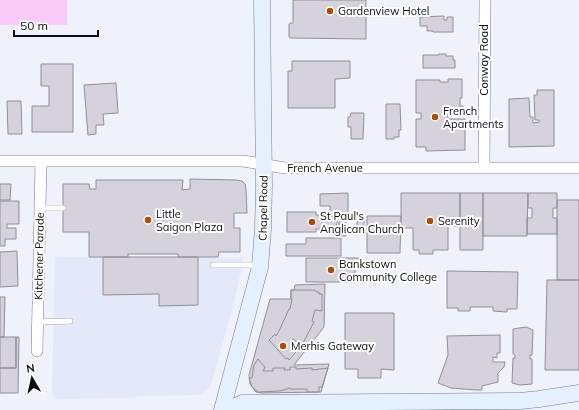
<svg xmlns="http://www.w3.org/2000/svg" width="579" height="410" viewBox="0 0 579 410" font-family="Mulish,sans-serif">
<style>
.built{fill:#e4e8f8}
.green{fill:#fbcbf8}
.building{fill:#d5d2db;stroke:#908e96}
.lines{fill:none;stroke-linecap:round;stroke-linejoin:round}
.service-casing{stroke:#7a7c84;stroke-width:6}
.minor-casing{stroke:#7a7c84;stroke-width:12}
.secondary-casing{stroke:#7a7c84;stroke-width:17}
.service{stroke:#fff;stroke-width:5.5}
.minor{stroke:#fff;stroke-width:11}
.secondary{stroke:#e4f0fd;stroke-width:16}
.poi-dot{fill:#ae4d0b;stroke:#fff;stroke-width:1.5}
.labels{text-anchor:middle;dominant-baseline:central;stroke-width:4;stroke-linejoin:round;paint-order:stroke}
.poi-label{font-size:11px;fill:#0c0d10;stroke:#fff;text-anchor:start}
.street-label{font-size:11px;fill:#0c0d10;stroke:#fff}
</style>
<rect width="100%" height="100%" fill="#f0f2fb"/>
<!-- built -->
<path class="built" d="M 55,257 L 243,258 L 237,291 L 211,385 L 201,395 L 142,396 L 130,398 L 57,399 L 52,393 Z"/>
<!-- green -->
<path class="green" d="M 0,0 L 67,0 L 67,25 L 0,25 Z"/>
<!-- building -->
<path class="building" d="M 293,0 L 366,0 L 366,39 L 291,38 L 289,37 L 289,25 L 290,23 L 293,23 Z
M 444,16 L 444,20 L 447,20 L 447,17 L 453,17 L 453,32 L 433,32 L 433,31 L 427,31 L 427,26 L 420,26 L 420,17 Z
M 439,54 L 446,54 L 446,56 L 453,56 L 453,60 L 455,60 L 455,68 L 423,68 L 423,55 L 439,55 Z
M 292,61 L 350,61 L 350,78 L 335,79 L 335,108 L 288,108 L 288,71 L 292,71 Z
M 41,64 L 73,64 L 73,132 L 32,132 L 32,106 L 49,106 L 49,86 L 41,86 Z
M 448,79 L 462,79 L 462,98 L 460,98 L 460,106 L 463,106 L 462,114 L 448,114 L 448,119 L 465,119 L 465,150 L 426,151 L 426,147 L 416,147 L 416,119 L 421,119 L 421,113 L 416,113 L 416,80 L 440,80 L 440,82 L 448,82 Z
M 116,83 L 118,113 L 103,114 L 104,125 L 96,125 L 96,134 L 88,135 L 84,85 Z
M 537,90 L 554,90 L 554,146 L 509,147 L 509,99 L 529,98 L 530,117 L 533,117 L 533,123 L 539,122 L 539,120 L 535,120 L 534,95 L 537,95 Z
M 7,101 L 21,101 L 22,134 L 8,134 Z
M 386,104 L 400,104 L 401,130 L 399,130 L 399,137 L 394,137 L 394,139 L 386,139 Z
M 351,113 L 364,113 L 363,139 L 351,139 L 351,127 L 348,127 L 348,117 L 350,117 Z
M 190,179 L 236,180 L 242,181 L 245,184 L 246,189 L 247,213 L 234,213 L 234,228 L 240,228 L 240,252 L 219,252 L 218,257 L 178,257 L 178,254 L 128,254 L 128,257 L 89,257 L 89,232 L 63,232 L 63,184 L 89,184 L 90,189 L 96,189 L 96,180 L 183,180 L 182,190 L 190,189 Z
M 0,184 L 11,184 L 10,200 L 0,200 Z
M 348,193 L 348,217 L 332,217 L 330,215 L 330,206 L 320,206 L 320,194 Z
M 401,193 L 460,193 L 460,226 L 448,226 L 448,250 L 433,250 L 433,254 L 419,254 L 419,250 L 413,250 L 413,228 L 401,228 Z
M 460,193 L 483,193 L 483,250 L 460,250 Z
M 483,193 L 528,193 L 527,236 L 483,236 Z
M 528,193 L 557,193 L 557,208 L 553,208 L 553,218 L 557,218 L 557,234 L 527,234 L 527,218 L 532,218 L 532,208 L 528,208 Z
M 557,200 L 579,200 L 579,280 L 557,280 Z
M 0,201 L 19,201 L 19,224 L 7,224 L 7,228 L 16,228 L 16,239 L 5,239 L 5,246 L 0,246 Z
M 287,212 L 316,212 L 316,215 L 331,215 L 332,217 L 335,218 L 337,220 L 337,224 L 335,227 L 332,227 L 332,229 L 316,229 L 316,232 L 287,232 Z
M 367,216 L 401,216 L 400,253 L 367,253 Z
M 357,219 L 364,219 L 364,229 L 357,229 Z
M 339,222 L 346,222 L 346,236 L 338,236 Z
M 306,238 L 341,238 L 341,256 L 286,256 L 286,244 L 306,244 Z
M 17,251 L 18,286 L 0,287 L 0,252 Z
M 103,257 L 198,257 L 198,305 L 159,306 L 159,294 L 103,295 Z
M 306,258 L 359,258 L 352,282 L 306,282 Z
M 447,271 L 518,272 L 517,309 L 507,309 L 507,312 L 493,311 L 493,307 L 470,307 L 470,311 L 458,311 L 458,308 L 447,308 Z
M 547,280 L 579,280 L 579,370 L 545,370 Z
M 325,284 L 324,327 L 294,365 L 329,364 L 321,392 L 262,393 L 256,392 L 250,384 L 249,375 L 270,299 L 291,299 L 291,290 L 294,290 L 295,285 Z
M 291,290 L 315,290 L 316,292 L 319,292 L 319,294 L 322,294 L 322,311 L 315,310 L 312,321 L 314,322 L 302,345 L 293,339 L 292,341 L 300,347 L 289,360 L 288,358 L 286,359 L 269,340 L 275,334 L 276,336 L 279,331 L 289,309 L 290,309 L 292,299 L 291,299 Z
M 0,297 L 5,297 L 4,337 L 0,337 Z
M 345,313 L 394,313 L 394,370 L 381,369 L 381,378 L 358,378 L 358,369 L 345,369 Z
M 526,327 L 533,330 L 532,355 L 530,355 L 530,359 L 532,359 L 532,384 L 520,385 L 512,383 L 513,358 L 515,358 L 515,355 L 513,354 L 513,329 Z
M 500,335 L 500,353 L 497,353 L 497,358 L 493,357 L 493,362 L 505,362 L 504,367 L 498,373 L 498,382 L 482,386 L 482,390 L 476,390 L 451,388 L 438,383 L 448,355 L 447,336 Z
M 0,337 L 16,337 L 16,368 L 0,368 Z
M 16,337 L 19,337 L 18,393 L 0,393 L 0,368 L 16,368 Z
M 258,359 L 265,367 L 263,371 L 273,371 L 273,368 L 285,368 L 284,370 L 290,370 L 290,367 L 296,367 L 296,369 L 312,368 L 312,370 L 328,368 L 322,387 L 319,387 L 319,392 L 307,392 L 307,389 L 290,389 L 290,388 L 280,391 L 258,392 L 252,387 L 249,378 L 252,378 L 254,365 Z"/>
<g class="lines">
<defs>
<path id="service" d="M 40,208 L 63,208
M 213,265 L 259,265
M 38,322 L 70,321"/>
<path id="minor" d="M 0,161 L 243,161 L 285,168 L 579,168
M 484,168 L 485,0
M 37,351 L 41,161"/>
<path id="secondary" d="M 222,410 L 260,267 L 263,229 L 264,185 L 262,0
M 229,410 L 242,403 L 520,401 L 539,399 L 579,393"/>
</defs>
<!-- service casing -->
<use href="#service" class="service-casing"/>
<!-- minor casing -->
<use href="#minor" class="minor-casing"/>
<!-- secondary casing -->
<use href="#secondary" class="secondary-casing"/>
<!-- service -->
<use href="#service" class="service"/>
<!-- minor -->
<use href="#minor" class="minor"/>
<!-- secondary -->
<use href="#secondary" class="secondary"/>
</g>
<!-- markers -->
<g class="poi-dot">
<circle cx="330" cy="11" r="4"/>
<circle cx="435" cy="117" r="4"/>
<circle cx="148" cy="220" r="4"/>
<circle cx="430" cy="221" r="4"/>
<circle cx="312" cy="222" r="4"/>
<circle cx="331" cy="270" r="4"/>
<circle cx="283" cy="346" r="4"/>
</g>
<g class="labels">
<!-- poi labels -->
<g class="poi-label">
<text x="338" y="11">Gardenview Hotel</text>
<text x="443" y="111">French<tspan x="443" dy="13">Apartments</tspan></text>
<text x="156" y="214">Little<tspan x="156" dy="13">Saigon Plaza</tspan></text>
<text x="320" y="216">St Paul's<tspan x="320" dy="13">Anglican Church</tspan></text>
<text x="438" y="221">Serenity</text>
<text x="339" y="264">Bankstown<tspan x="339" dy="13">Community College</tspan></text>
<text x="291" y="346">Merhis Gateway</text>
</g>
<!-- street labels -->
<g class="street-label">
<text transform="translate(484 60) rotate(-90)">Conway Road</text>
<text x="325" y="168">French Avenue</text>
<text transform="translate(263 208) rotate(-89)">Chapel Road</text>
<text transform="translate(39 256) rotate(-89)">Kitchener Parade</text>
</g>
</g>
<!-- north arrow -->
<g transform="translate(32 378) rotate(351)" stroke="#ffffff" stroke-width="3" paint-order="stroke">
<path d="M0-3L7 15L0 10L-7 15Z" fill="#0c0d10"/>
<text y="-6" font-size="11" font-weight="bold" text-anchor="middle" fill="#0c0d10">N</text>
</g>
<!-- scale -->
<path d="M14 30v6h84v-6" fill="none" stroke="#0c0d10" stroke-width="2"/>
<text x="20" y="30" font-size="12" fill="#0c0d10" stroke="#ffffff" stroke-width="3" paint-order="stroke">50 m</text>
</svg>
